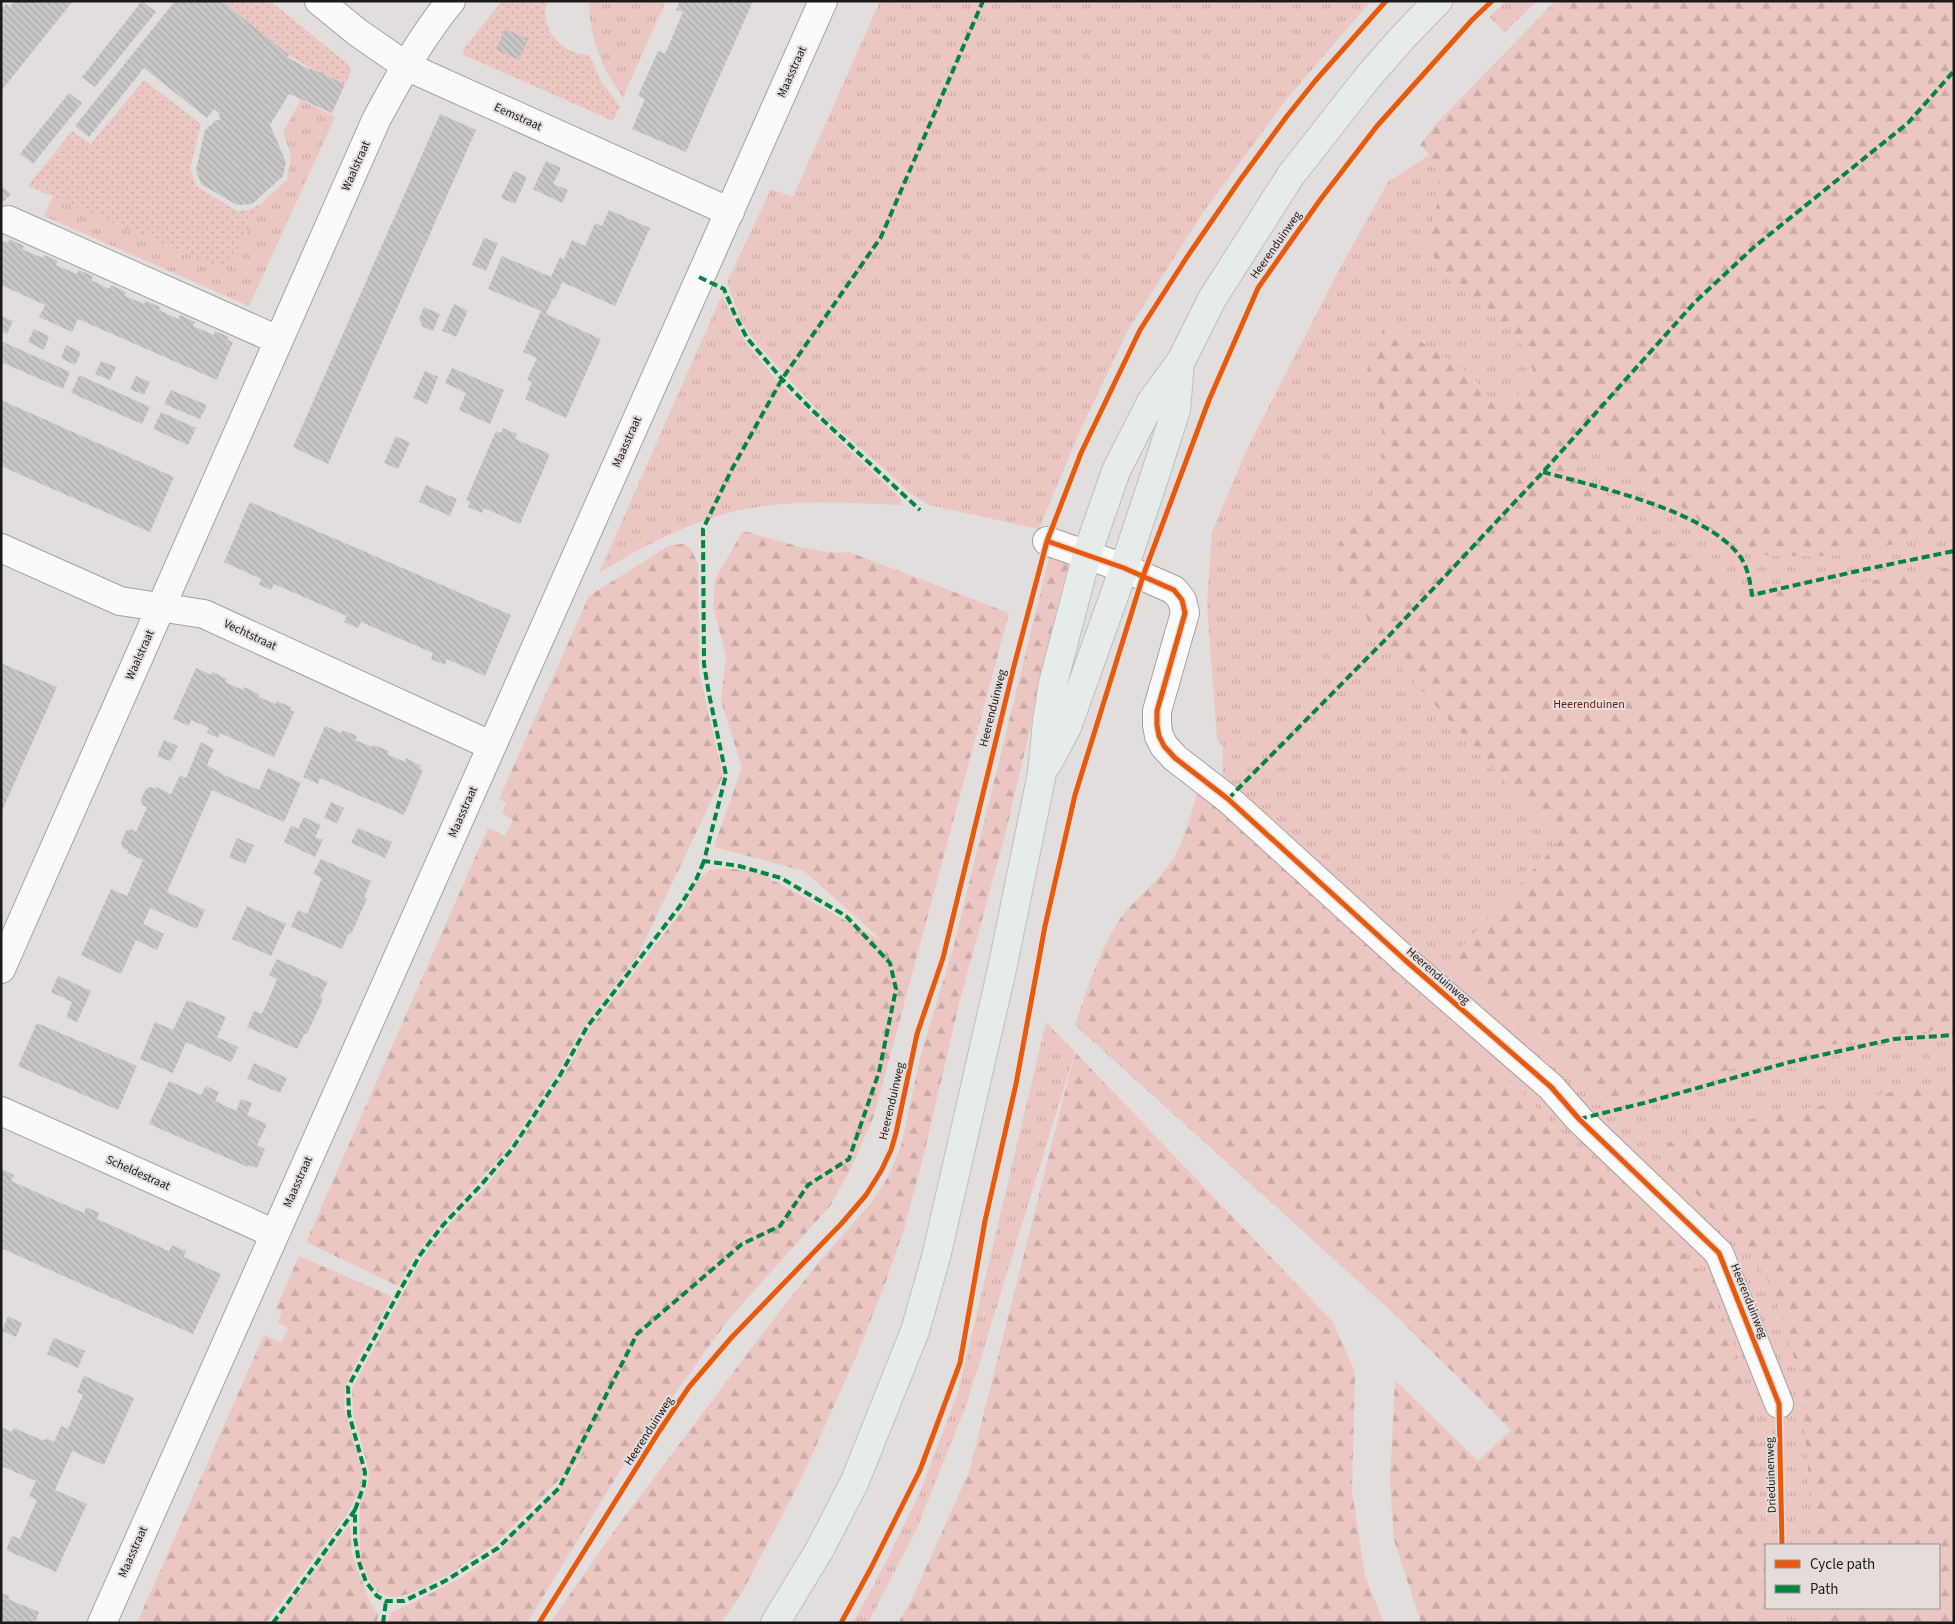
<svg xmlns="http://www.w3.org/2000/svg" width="1955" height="1624" viewBox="0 0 1955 1624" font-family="'Source Sans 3',sans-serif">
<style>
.grass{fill:url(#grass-tufts);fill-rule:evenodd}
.forest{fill:url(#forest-firs)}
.garden{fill:url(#garden-dots)}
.building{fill:url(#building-back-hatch)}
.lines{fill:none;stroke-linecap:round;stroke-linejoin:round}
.minor-casing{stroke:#a4a0a0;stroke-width:30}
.major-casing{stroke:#bfbdbc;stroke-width:30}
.minor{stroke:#fbfafa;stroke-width:28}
.major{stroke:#e5ecea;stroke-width:28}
.quiet{stroke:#00873e;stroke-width:4;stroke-dasharray:8 4;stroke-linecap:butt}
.cycleway-casing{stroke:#e4dddc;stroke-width:8}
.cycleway{stroke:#e8590c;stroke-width:5}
.labels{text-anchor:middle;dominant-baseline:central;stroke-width:4;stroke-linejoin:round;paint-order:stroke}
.street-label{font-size:12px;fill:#1c1a19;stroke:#e4dddc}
.park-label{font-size:12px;fill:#711719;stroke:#e4dddc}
</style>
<defs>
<pattern id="grass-tufts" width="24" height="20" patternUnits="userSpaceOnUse" patternTransform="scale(1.25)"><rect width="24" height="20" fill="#ecc6c3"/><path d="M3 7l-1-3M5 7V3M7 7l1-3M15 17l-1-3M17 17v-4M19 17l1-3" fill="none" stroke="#caaaa7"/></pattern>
<pattern id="forest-firs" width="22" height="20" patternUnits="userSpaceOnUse" patternTransform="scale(1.25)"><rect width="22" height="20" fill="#ecc6c3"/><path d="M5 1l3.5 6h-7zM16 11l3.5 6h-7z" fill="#caaaa7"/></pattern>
<pattern id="garden-dots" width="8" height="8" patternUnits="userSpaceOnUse" patternTransform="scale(1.25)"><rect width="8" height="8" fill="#ecc6c3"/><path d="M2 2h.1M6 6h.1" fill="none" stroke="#caaaa7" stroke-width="1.8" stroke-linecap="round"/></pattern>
<pattern id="building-back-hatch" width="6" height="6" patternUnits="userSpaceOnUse" patternTransform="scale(1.25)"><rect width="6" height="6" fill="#c9c6c6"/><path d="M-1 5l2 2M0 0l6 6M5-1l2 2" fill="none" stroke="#acaaaa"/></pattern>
</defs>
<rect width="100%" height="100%" fill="#e2dede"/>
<!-- grass -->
<path class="grass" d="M 589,1 L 666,1 L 623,97 C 602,70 589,36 589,1 Z
M 880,1 L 1371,1 L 1290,95 L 1204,211 L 1128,330 L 1078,435 L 1039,529 L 929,505 L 911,494 L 890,474 L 823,416 L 758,345 L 742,323 L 727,282 L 771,189 L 793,197 Z
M 1506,1 L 1537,1 L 1505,32 L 1489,17 Z
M 1579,1 L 1954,1 L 1954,1623 L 1684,1623 L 1220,833 L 1223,746 L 1217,740 L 1207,604 L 1212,532 L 1247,449 L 1340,268 L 1388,182 L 1429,155 L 1431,158 ZM 1766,1545 L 1939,1545 L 1939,1608 L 1766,1608 Z
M 301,100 L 335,117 L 249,306 L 44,216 L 53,196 L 227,271 L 262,203 L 287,180 L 291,155 L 283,132 Z
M 722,295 L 733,319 L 746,343 L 775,379 L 902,500 L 901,505 C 856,503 809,500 764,506 C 705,513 650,542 599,573 Z
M 1046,1022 L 1075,1052 L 967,1403 L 917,1528 L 868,1623 L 853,1623 L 885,1564 L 920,1492 L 958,1392 Z"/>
<!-- forest -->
<path class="forest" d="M 1555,1 L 1954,1 L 1954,533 L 1830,556 L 1769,556 L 1727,541 L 1595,441 L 1569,471 L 1723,581 L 1765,592 L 1835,587 L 1954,567 L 1954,1026 L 1929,1031 L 1859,1039 L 1784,1055 L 1652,1090 L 1606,1107 L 1448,962 L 1560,841 L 1394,660 L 1387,646 L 1339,578 L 1338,555 L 1340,541 L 1363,515 L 1381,477 L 1382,433 L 1378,397 L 1368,368 L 1386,324 L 1418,340 L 1471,374 L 1494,403 L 1512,399 L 1530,386 L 1533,370 L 1525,349 L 1508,327 L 1445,277 L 1427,245 C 1433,224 1445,185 1435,164 C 1431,156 1426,151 1420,145 L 1437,123 Z
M 743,531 C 770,538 824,557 849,552 L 1009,613 L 874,1116 L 851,1168 L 830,1206 L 728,1320 L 623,1466 L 527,1623 L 389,1623 L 390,1613 L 416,1601 L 464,1576 L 500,1551 L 559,1488 L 588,1451 L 494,1545 L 446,1576 L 411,1593 L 397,1597 L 387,1596 L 378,1592 L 370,1581 L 361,1561 L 359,1528 L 360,1504 L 368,1484 L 369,1471 L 353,1413 L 352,1389 L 417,1267 L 431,1246 L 465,1206 L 483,1190 L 515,1150 L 575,1057 L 579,1046 L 591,1027 C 622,988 653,949 683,909 C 691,897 695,879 709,871 C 721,865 749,871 762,874 L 884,942 L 804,871 L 714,847 L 742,767 L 721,701 L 726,656 L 713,606 L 715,579 Z
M 683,544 L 691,549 L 698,564 L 699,672 L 723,776 L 638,955 L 580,1032 L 558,1073 L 507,1150 L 441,1223 L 413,1259 L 398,1286 L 306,1242 L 488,828 L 505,836 L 513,820 L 502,814 L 506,803 L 499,799 L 589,596 L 670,545 Z
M 1049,558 L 1071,564 L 1056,619 L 1005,835 L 960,1000 L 924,1154 L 904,1229 L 886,1281 L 857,1354 L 802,1477 L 740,1596 L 721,1623 L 550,1623 L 614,1531 L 762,1334 L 819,1262 L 871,1203 L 888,1177 L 901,1146 L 921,1054 L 953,949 Z
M 1197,792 L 1241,823 L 1669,1235 L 1704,1278 L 1731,1334 L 1757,1428 L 1765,1623 L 1421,1623 L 1394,1540 L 1390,1480 L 1395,1380 L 1478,1461 L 1511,1430 L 1389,1309 L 1075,1025 C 1087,990 1098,955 1117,923 C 1129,904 1147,892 1161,875 C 1182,852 1189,822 1197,792 Z
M 1075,1052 L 1332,1321 L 1355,1372 L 1352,1491 L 1365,1576 L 1384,1623 L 898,1623 L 912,1599 L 969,1472 Z
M 1927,1085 L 1954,1086 L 1954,1623 L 1818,1623 L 1818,1608 L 1939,1608 L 1939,1545 L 1814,1545 L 1801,1382 L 1783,1320 L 1768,1280 L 1736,1233 L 1658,1157 L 1670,1142 L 1690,1131 Z
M 299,1256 L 389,1295 L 391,1299 L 352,1371 L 345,1389 L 344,1409 L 362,1470 L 361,1487 L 347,1514 L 266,1623 L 137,1623 L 264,1335 L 282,1343 L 288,1328 L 278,1322 L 282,1311 L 276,1308 Z
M 350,1524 L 352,1555 L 370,1602 L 374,1609 L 378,1613 L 377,1623 L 276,1623 Z"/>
<!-- garden -->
<path class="garden" d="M 222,1 L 270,1 L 348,64 L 351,70 L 345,84 L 310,68 L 289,55 Z
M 502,1 L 547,1 C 539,29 562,55 589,55 L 602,83 L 620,106 L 613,121 L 464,55 L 463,50 Z
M 144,80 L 201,124 L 190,169 L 196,186 L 237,211 L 249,210 L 262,203 L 227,271 L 28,186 L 72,131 L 91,144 Z"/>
<!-- building -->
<path class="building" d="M 14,1 L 73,1 L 1,91 L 1,9 L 6,4 L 10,7 Z
M 142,1 L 156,12 L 95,87 L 82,77 Z
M 175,1 L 222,1 L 289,55 L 287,57 L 310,70 L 310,68 L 345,84 L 332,113 L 289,94 L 270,125 L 286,162 L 283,176 L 252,204 L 237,205 L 201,184 L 196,170 L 205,130 L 216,120 L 220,120 L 219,113 L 214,109 L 207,118 L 144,68 L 89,137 L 75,126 Z
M 680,1 L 753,1 L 686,152 L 632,129 L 645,99 L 638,96 L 658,51 L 665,54 L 683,12 L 676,10 Z
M 505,29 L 528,39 L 519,60 L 496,50 Z
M 69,93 L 82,103 L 33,164 L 20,154 Z
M 440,114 L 476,130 L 328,464 L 293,447 Z
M 546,161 L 561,168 L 553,184 L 568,190 L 562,203 L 533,189 Z
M 514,171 L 527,177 L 515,204 L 501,198 Z
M 1,186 L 11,194 L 1,204 Z
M 609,210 L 650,228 L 615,306 L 562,282 L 555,299 L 553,298 L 546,314 L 601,339 L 566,418 L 525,399 L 532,382 L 527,380 L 537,358 L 523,352 L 541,311 L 488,289 L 502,256 L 551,277 L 560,257 L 564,259 L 572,240 L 585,246 L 595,223 L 602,226 Z
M 484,238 L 498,243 L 486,271 L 472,265 Z
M 10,239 L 24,246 L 22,249 L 26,251 L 43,258 L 44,255 L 58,261 L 56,265 L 61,267 L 77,274 L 79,270 L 93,276 L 91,280 L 109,289 L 111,285 L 126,292 L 125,296 L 144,304 L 146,301 L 160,307 L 159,310 L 178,319 L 180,315 L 195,322 L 193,326 L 214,335 L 215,331 L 229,337 L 227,340 L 233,342 L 217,380 L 78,319 L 72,332 L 39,317 L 45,305 L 1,285 L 1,240 L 8,243 Z
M 454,304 L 468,311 L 456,337 L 442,331 Z
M 424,307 L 440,314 L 433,331 L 423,327 L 419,319 Z
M 1,316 L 13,321 L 7,334 L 1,331 Z
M 34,329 L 49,336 L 44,350 L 28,342 Z
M 1,341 L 70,372 L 63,389 L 1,362 Z
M 66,345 L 81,352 L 75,365 L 61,358 Z
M 101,361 L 116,367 L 110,380 L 95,374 Z
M 452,368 L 504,390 L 490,424 L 459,410 L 466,393 L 445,383 Z
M 425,371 L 438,377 L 427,404 L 413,398 Z
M 79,375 L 150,407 L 142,424 L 71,393 Z
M 136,376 L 150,382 L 144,395 L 130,389 Z
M 171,390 L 207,405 L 200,419 L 164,404 Z
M 1,400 L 174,477 L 150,532 L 1,466 Z
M 161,412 L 196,428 L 188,445 L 153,429 Z
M 503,428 L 517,434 L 515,439 L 550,454 L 520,524 L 484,508 L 482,513 L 468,507 L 470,502 L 466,500 L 496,431 L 501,433 Z
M 396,436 L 410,443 L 398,469 L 384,463 Z
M 426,485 L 457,499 L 450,516 L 419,502 Z
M 250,502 L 511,615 L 485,676 L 447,659 L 445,665 L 431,659 L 433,653 L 361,622 L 358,628 L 344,622 L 347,616 L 274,584 L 271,590 L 259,585 L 261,579 L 224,562 Z
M 1,663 L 57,687 L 1,813 Z
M 196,668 L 211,675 L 212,672 L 227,679 L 225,682 L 243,690 L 244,687 L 259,694 L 258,696 L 261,698 L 276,704 L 277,701 L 291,707 L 290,710 L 294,712 L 274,757 L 220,733 L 218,738 L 207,733 L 209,728 L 191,720 L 189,726 L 173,719 Z
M 325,726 L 341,733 L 342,730 L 357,736 L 355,740 L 372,747 L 374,745 L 389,751 L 387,754 L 391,756 L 405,762 L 406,758 L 421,766 L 420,768 L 423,770 L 404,815 L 320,778 L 318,784 L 303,777 Z
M 164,740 L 178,746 L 170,761 L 157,756 Z
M 201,742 L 214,749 L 207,765 L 226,776 L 259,790 L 268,768 L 301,783 L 284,822 L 212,790 L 167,892 L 205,910 L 197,929 L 150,908 L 143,924 L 164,934 L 157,950 L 136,940 L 121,974 L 81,955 L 111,889 L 127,896 L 143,860 L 127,853 L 128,850 L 123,848 L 121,843 L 126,831 L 131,829 L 136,832 L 147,807 L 142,805 L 141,799 L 146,789 L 150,787 L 155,789 L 156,787 L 171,794 L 180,775 L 186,778 Z
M 331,802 L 344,808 L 337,823 L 324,818 Z
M 304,817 L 321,825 L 315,837 L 323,840 L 315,857 L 284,842 L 291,826 L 298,829 Z
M 358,828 L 392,842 L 385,858 L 351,843 Z
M 237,838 L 254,845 L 245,864 L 229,857 Z
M 321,859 L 371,881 L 364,897 L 367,899 L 351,934 L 349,933 L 342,949 L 291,927 L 298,910 L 307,914 L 322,878 L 313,874 Z
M 247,906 L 286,924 L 271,956 L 232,939 Z
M 277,959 L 328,982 L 320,997 L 323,999 L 307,1034 L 305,1033 L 297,1049 L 247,1027 L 254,1011 L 262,1014 L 270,996 L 277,979 L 269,975 Z
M 58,976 L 91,991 L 77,1022 L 66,1017 L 72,1002 L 51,992 Z
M 187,1000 L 226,1017 L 217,1037 L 238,1047 L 231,1062 L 186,1042 L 173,1073 L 140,1059 L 155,1022 L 173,1030 Z
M 37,1023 L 137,1066 L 118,1110 L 18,1066 Z
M 254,1063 L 287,1078 L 280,1093 L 247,1079 Z
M 169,1081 L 201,1095 L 206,1086 L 219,1092 L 215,1101 L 236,1111 L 241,1099 L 252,1103 L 247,1115 L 267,1124 L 257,1145 L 265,1149 L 257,1168 L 249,1165 L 248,1167 L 149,1124 Z
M 1,1169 L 14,1175 L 11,1181 L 84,1213 L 86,1207 L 99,1213 L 97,1219 L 169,1251 L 172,1245 L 186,1251 L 184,1257 L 221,1274 L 193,1334 L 1,1248 Z
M 8,1316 L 22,1323 L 16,1337 L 2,1331 Z
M 54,1338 L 85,1351 L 78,1368 L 47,1354 Z
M 84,1376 L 134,1398 L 104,1465 L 72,1451 L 55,1490 L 87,1504 L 56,1572 L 6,1550 L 12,1536 L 20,1539 L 37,1500 L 29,1496 L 36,1481 L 1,1466 L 1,1431 L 3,1428 L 12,1432 L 14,1428 L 44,1441 L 46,1438 L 54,1442 L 61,1426 L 68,1429 L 83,1395 L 77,1392 Z
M 1,1593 L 10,1596 L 8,1599 L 39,1612 L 35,1623 L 1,1623 Z"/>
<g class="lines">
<defs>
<path id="minor" d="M 319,1 L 357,32 L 406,66 L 730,212
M 8,220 L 278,340
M 1047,541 L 1124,568 L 1174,590 L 1182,600 L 1185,613 L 1157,711 L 1157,725 L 1159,736 L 1164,746 L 1175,758 L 1228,799 L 1405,960 L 1551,1087 L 1579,1119 L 1719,1253 L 1779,1404
M 1,548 L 120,601 L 204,614 L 492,746
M 1,969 L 377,118 C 399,78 421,37 451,1
M 1,1111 L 275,1234
M 102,1623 L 823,1"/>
<path id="major" d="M 1048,763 L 1067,727 L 1124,568 L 1157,469 L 1176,410 L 1180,362
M 775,1623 L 820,1549 L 855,1481 L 915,1331 L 936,1257 L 1002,969 L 1042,773 L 1047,721 L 1053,683 L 1087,554 L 1116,471 L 1151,402 L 1181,361 L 1212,299 L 1291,175 L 1368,77 L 1404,36 L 1438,1"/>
</defs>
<!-- minor casing -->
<use href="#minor" class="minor-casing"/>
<!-- major casing -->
<use href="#major" class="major-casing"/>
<!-- minor -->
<use href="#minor" class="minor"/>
<!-- major -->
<use href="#major" class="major"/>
<!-- quiet -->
<path class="quiet" d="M 699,277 L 724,289 L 735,315 L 747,338 L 782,379 L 811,409 L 920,510
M 1543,472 C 1597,487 1704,510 1739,555 C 1748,567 1750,581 1752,595 L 1862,570 L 1954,551
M 1228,799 L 1386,639 L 1543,472 L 1695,302 L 1754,247 L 1908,123 L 1954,71
M 1579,1119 L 1644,1103 L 1790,1062 L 1894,1039 L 1954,1035
M 355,1510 L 364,1485 L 365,1472 L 349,1414 L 348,1387 L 399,1292 L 420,1255 L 443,1225 L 481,1185 L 512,1149 L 559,1077 L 587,1027 L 680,906 L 696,880 L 704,861
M 273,1623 L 355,1510 L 355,1538 L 359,1562 L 366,1582 L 377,1596 L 386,1601 L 404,1601 L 445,1581 L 498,1548 L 559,1488 L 637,1334 L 742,1244 L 780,1226 L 808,1185 L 849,1159 L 879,1072 L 896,989 L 890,963 L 846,916 L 781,878 L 739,866 L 704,861 L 726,775 L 709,694 L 704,664 L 703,529 L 732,469 L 782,379 L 881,237 L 983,1
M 383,1623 L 386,1601"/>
<defs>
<path id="cycleway" d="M 1047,541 L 1124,568 L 1174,590 L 1182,600 L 1185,613 L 1157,711 L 1157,725 L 1159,736 L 1164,746 L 1175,758 L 1228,799 L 1405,960 L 1551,1087 L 1579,1119 L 1719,1253 L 1779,1404 L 1782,1545
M 539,1623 L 660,1430 L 689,1387 L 731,1338 L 842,1223 L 866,1195 L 881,1171 L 891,1150 L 896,1133 L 917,1034 L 943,958 L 1014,666 L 1047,541 L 1081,453 L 1140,330 L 1187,257 L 1240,180 L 1287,116 L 1316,80 L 1386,1
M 841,1623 L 871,1568 L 920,1470 L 960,1363 L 985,1221 L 1016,1084 L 1045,926 L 1075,795 L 1143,576 L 1209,400 L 1258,288 L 1320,200 L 1377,126 L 1472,20 L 1492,1"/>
</defs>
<!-- cycleway casing -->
<use href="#cycleway" class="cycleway-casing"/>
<!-- cycleway -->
<use href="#cycleway" class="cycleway"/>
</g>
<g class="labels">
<!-- street labels -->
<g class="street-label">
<text transform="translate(792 72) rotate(-66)">Maasstraat</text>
<text transform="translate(518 117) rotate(24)">Eemstraat</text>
<text transform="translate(356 166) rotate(-66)">Waalstraat</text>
<text transform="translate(1276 245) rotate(-55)">Heerenduinweg</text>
<text transform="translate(627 442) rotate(-66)">Maasstraat</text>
<text transform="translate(250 635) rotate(25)">Vechtstraat</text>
<text transform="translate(140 655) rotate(-66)">Waalstraat</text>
<text transform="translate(993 708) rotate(-76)">Heerenduinweg</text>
<text transform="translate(463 812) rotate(-66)">Maasstraat</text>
<text transform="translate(1438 976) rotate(41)">Heerenduinweg</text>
<text transform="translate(892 1101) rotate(-77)">Heerenduinweg</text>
<text transform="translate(138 1173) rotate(24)">Scheldestraat</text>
<text transform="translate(298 1182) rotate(-66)">Maasstraat</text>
<text transform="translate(1749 1301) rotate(68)">Heerenduinweg</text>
<text transform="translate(649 1431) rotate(-57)">Heerenduinweg</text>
<text transform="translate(1771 1475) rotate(-92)">Drieduinenweg</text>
<text transform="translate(133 1552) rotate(-66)">Maasstraat</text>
</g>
<!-- park labels -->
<g class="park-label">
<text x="1589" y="704">Heerenduinen</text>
</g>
</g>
<!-- border -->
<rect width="1955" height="1624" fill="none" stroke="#1c1a19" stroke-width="5"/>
<!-- legend -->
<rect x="1765" y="1544" width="175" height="65" fill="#e4dddc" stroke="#948f8e"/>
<rect x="1775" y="1560" width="25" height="8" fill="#e8590c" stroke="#948f8e"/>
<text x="1810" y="1569" font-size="15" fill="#1c1a19">Cycle path</text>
<rect x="1775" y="1585" width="25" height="8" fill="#00873e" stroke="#948f8e"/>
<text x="1810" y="1594" font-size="15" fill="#1c1a19">Path</text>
</svg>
